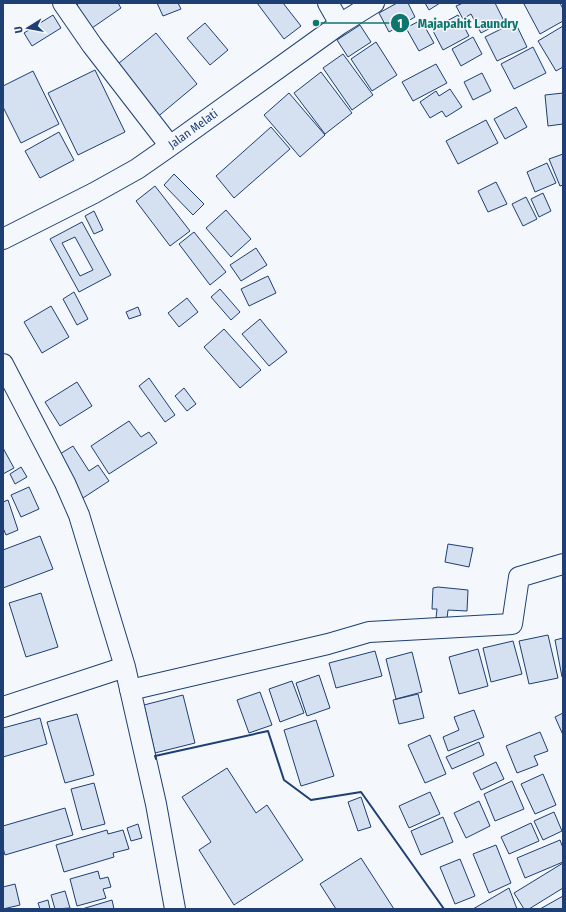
<svg xmlns="http://www.w3.org/2000/svg" width="566" height="912" viewBox="0 0 566 912" font-family="'Fira Sans Condensed',sans-serif">
<style>
.building{fill:#d5e0f0;stroke:#1d3f73;fill-rule:evenodd}
.lines{fill:none;stroke-linecap:round;stroke-linejoin:round}
.minor-casing{stroke:#1d3f73;stroke-width:22}
.minor{stroke:#f4f7fb;stroke-width:20}
.wall{stroke:#1d3f73;stroke-width:2}
.labels{text-anchor:middle;dominant-baseline:central;stroke-width:3;stroke-linejoin:round;paint-order:stroke}
.street-label{font-size:12px;fill:#1d3f73;stroke:#f4f7fb}
.leader{fill:none;stroke:#0f766e;stroke-width:1.5}
.callout-dot{fill:#0f766e;stroke:#f4f7fb;stroke-width:1.5}
.mark-label{font-size:12px;text-anchor:middle;font-weight:bold;fill:#fff}
.callout-label{font-size:13px;text-anchor:middle;font-weight:bold;fill:#0f766e;stroke:#f4f7fb;stroke-width:3;stroke-linejoin:round;paint-order:stroke}
</style>
<rect width="100%" height="100%" fill="#f4f7fb"/>
<!-- building -->
<path class="building" d="M 79,3 L 118,3 L 121,8 L 92,28 L 77,5 Z
M 157,3 L 178,3 L 181,9 L 163,16 Z
M 257,3 L 283,3 L 301,26 L 284,39 Z
M 397,3 L 408,3 L 415,17 L 389,32 L 379,13 Z
M 425,3 L 440,3 L 429,10 Z
M 463,3 L 495,3 L 504,21 L 481,33 L 471,14 L 463,19 L 456,6 Z
M 526,3 L 560,3 L 563,9 L 563,21 L 540,34 L 524,4 Z
M 53,15 L 61,28 L 32,46 L 24,33 Z
M 458,15 L 469,36 L 443,50 L 432,29 Z
M 421,20 L 434,43 L 419,51 L 406,28 Z
M 515,22 L 527,47 L 497,61 L 485,37 Z
M 205,23 L 228,50 L 210,65 L 187,38 Z
M 360,25 L 371,42 L 348,57 L 337,40 Z
M 563,26 L 563,67 L 556,71 L 538,41 Z
M 156,33 L 197,84 L 155,119 L 113,68 Z
M 473,37 L 482,54 L 461,66 L 452,49 Z
M 376,42 L 397,75 L 372,91 L 351,59 Z
M 533,47 L 546,73 L 514,89 L 501,64 Z
M 343,54 L 373,95 L 352,110 L 323,68 Z
M 436,64 L 447,83 L 413,101 L 402,82 Z
M 95,70 L 125,132 L 78,155 L 48,93 Z
M 33,71 L 59,124 L 21,143 L 3,107 L 3,86 Z
M 321,72 L 352,113 L 325,134 L 294,93 Z
M 482,73 L 491,91 L 473,100 L 464,82 Z
M 450,89 L 462,107 L 446,117 L 442,111 L 430,118 L 420,102 L 436,91 L 439,96 Z
M 289,93 L 325,135 L 300,157 L 264,115 Z
M 563,93 L 563,124 L 548,126 L 545,95 Z
M 516,107 L 527,127 L 505,139 L 494,119 Z
M 486,120 L 498,143 L 458,164 L 446,141 Z
M 271,127 L 290,149 L 234,198 L 216,176 Z
M 59,132 L 74,160 L 40,178 L 25,151 Z
M 563,154 L 563,185 L 560,186 L 549,159 Z
M 547,163 L 556,183 L 535,192 L 527,172 Z
M 174,174 L 204,204 L 193,215 L 164,185 Z
M 496,182 L 507,204 L 488,212 L 478,191 Z
M 155,186 L 190,231 L 170,246 L 136,201 Z
M 543,193 L 551,211 L 539,217 L 531,199 Z
M 526,197 L 537,219 L 523,226 L 512,204 Z
M 226,210 L 251,239 L 231,257 L 206,228 Z
M 94,211 L 103,230 L 94,234 L 85,216 Z
M 82,222 L 111,275 L 79,292 L 50,239 ZM 75,237 L 93,270 L 80,276 L 62,243 Z
M 194,232 L 226,272 L 210,285 L 179,244 Z
M 256,248 L 267,265 L 241,281 L 230,265 Z
M 268,276 L 276,293 L 249,306 L 241,289 Z
M 220,289 L 240,312 L 231,320 L 211,297 Z
M 74,292 L 88,319 L 77,325 L 63,299 Z
M 187,298 L 198,312 L 179,327 L 168,313 Z
M 51,306 L 69,337 L 42,353 L 24,322 Z
M 138,307 L 141,315 L 129,319 L 126,312 Z
M 260,319 L 287,352 L 269,366 L 242,334 Z
M 224,329 L 261,370 L 240,388 L 204,347 Z
M 149,378 L 175,415 L 165,422 L 139,386 Z
M 77,382 L 92,406 L 60,426 L 45,402 Z
M 184,388 L 196,404 L 187,411 L 175,396 Z
M 129,421 L 141,437 L 149,432 L 157,443 L 109,474 L 91,446 Z
M 73,446 L 89,471 L 98,465 L 109,481 L 83,498 L 55,457 Z
M 3,448 L 14,468 L 3,474 Z
M 21,467 L 27,477 L 15,484 L 10,474 Z
M 29,487 L 39,509 L 21,517 L 11,495 Z
M 8,500 L 18,530 L 6,535 L 3,528 L 3,502 Z
M 40,536 L 53,569 L 3,588 L 3,550 Z
M 448,544 L 473,548 L 469,567 L 445,562 Z
M 438,587 L 468,590 L 467,611 L 448,610 L 447,619 L 436,618 L 437,609 L 432,609 L 433,588 Z
M 41,593 L 58,647 L 26,657 L 9,603 Z
M 548,635 L 558,678 L 529,684 L 519,641 Z
M 563,638 L 563,676 L 562,677 L 555,640 Z
M 513,641 L 522,674 L 491,682 L 483,648 Z
M 478,649 L 488,686 L 459,694 L 449,657 Z
M 375,651 L 382,676 L 336,688 L 329,663 Z
M 412,652 L 422,692 L 396,699 L 386,659 Z
M 319,675 L 330,708 L 307,716 L 296,683 Z
M 292,681 L 304,713 L 280,722 L 269,689 Z
M 260,692 L 272,725 L 249,733 L 237,700 Z
M 418,694 L 424,718 L 399,724 L 393,700 Z
M 183,695 L 195,743 L 155,753 L 144,705 Z
M 474,710 L 484,737 L 448,751 L 443,737 L 459,730 L 454,717 Z
M 563,713 L 563,735 L 555,717 Z
M 77,714 L 94,775 L 65,783 L 47,722 Z
M 40,718 L 47,744 L 3,757 L 3,728 Z
M 316,720 L 334,776 L 301,786 L 284,730 Z
M 540,732 L 548,751 L 534,756 L 538,765 L 517,773 L 506,746 Z
M 430,735 L 446,774 L 425,783 L 408,745 Z
M 479,742 L 484,755 L 452,769 L 446,757 Z
M 496,762 L 504,779 L 481,790 L 473,773 Z
M 227,768 L 256,813 L 267,805 L 303,860 L 234,905 L 199,850 L 211,842 L 182,797 Z
M 543,774 L 556,805 L 535,814 L 521,784 Z
M 512,781 L 524,809 L 495,821 L 484,794 Z
M 94,783 L 105,824 L 82,830 L 71,789 Z
M 430,792 L 440,814 L 409,828 L 399,806 Z
M 361,797 L 371,827 L 358,831 L 348,802 Z
M 479,801 L 490,826 L 466,838 L 454,813 Z
M 65,808 L 73,835 L 5,855 L 3,848 L 3,826 Z
M 554,812 L 562,831 L 543,840 L 534,821 Z
M 443,817 L 453,842 L 421,855 L 411,831 Z
M 531,823 L 539,841 L 509,854 L 501,837 Z
M 138,824 L 142,838 L 131,841 L 127,828 Z
M 107,830 L 108,834 L 123,830 L 129,849 L 113,853 L 114,857 L 64,872 L 56,845 Z
M 560,840 L 563,848 L 563,862 L 525,878 L 517,858 Z
M 496,845 L 511,883 L 489,893 L 473,854 Z
M 361,858 L 394,909 L 336,909 L 320,884 Z
M 460,859 L 475,896 L 455,904 L 440,867 Z
M 563,863 L 563,888 L 529,909 L 524,909 L 514,893 Z
M 98,871 L 100,879 L 108,877 L 111,887 L 103,889 L 106,898 L 77,906 L 70,879 Z
M 15,884 L 20,905 L 3,909 L 3,887 Z
M 509,888 L 517,909 L 473,909 Z
M 65,891 L 70,908 L 55,909 L 51,895 Z
M 563,896 L 563,909 L 540,909 Z
M 48,900 L 50,909 L 40,909 L 38,903 Z
M 112,900 L 114,909 L 82,909 Z"/>
<g class="lines">
<defs>
<path id="minor" d="M 63,3 L 92,45 L 170,146
M 328,3 L 340,24
M 3,239 L 94,193 L 137,169 L 170,146 L 340,24 L 374,3
M 3,364 L 65,483 L 79,515 L 125,667 L 156,804 L 175,909
M 130,690 L 328,644 L 369,632 L 512,624 L 519,577 L 563,564
M 3,707 L 125,667"/>
</defs>
<!-- minor casing -->
<use href="#minor" class="minor-casing"/>
<!-- minor -->
<use href="#minor" class="minor"/>
<!-- wall -->
<path class="wall" d="M 156,759 L 155,756 L 268,731 L 284,780 L 311,800 L 361,792 L 444,909"/>
</g>
<g class="labels">
<!-- street labels -->
<g class="street-label">
<text transform="translate(193 129) rotate(-36)">Jalan Melati</text>
</g>
</g>
<!-- callouts -->
<path class="leader" d="M316 23L400 23"/>
<g class="callout-dot">
<circle cx="316" cy="23" r="4"/>
<circle cx="400" cy="23" r="10"/>
</g>
<g class="mark-label">
<text x="400" y="28">1</text>
</g>
<g class="callout-label">
<text x="468" y="28">Majapahit Laundry</text>
</g>
<!-- border -->
<rect width="566" height="912" fill="none" stroke="#1d3f73" stroke-width="8"/>
<!-- north arrow -->
<g transform="translate(28 28) rotate(259)" stroke="#f4f7fb" stroke-width="3" paint-order="stroke">
<path d="M0-3L7 15L0 10L-7 15Z" fill="#1d3f73"/>
<text y="-6" font-size="11" font-weight="bold" text-anchor="middle" fill="#1d3f73">U</text>
</g>
</svg>
